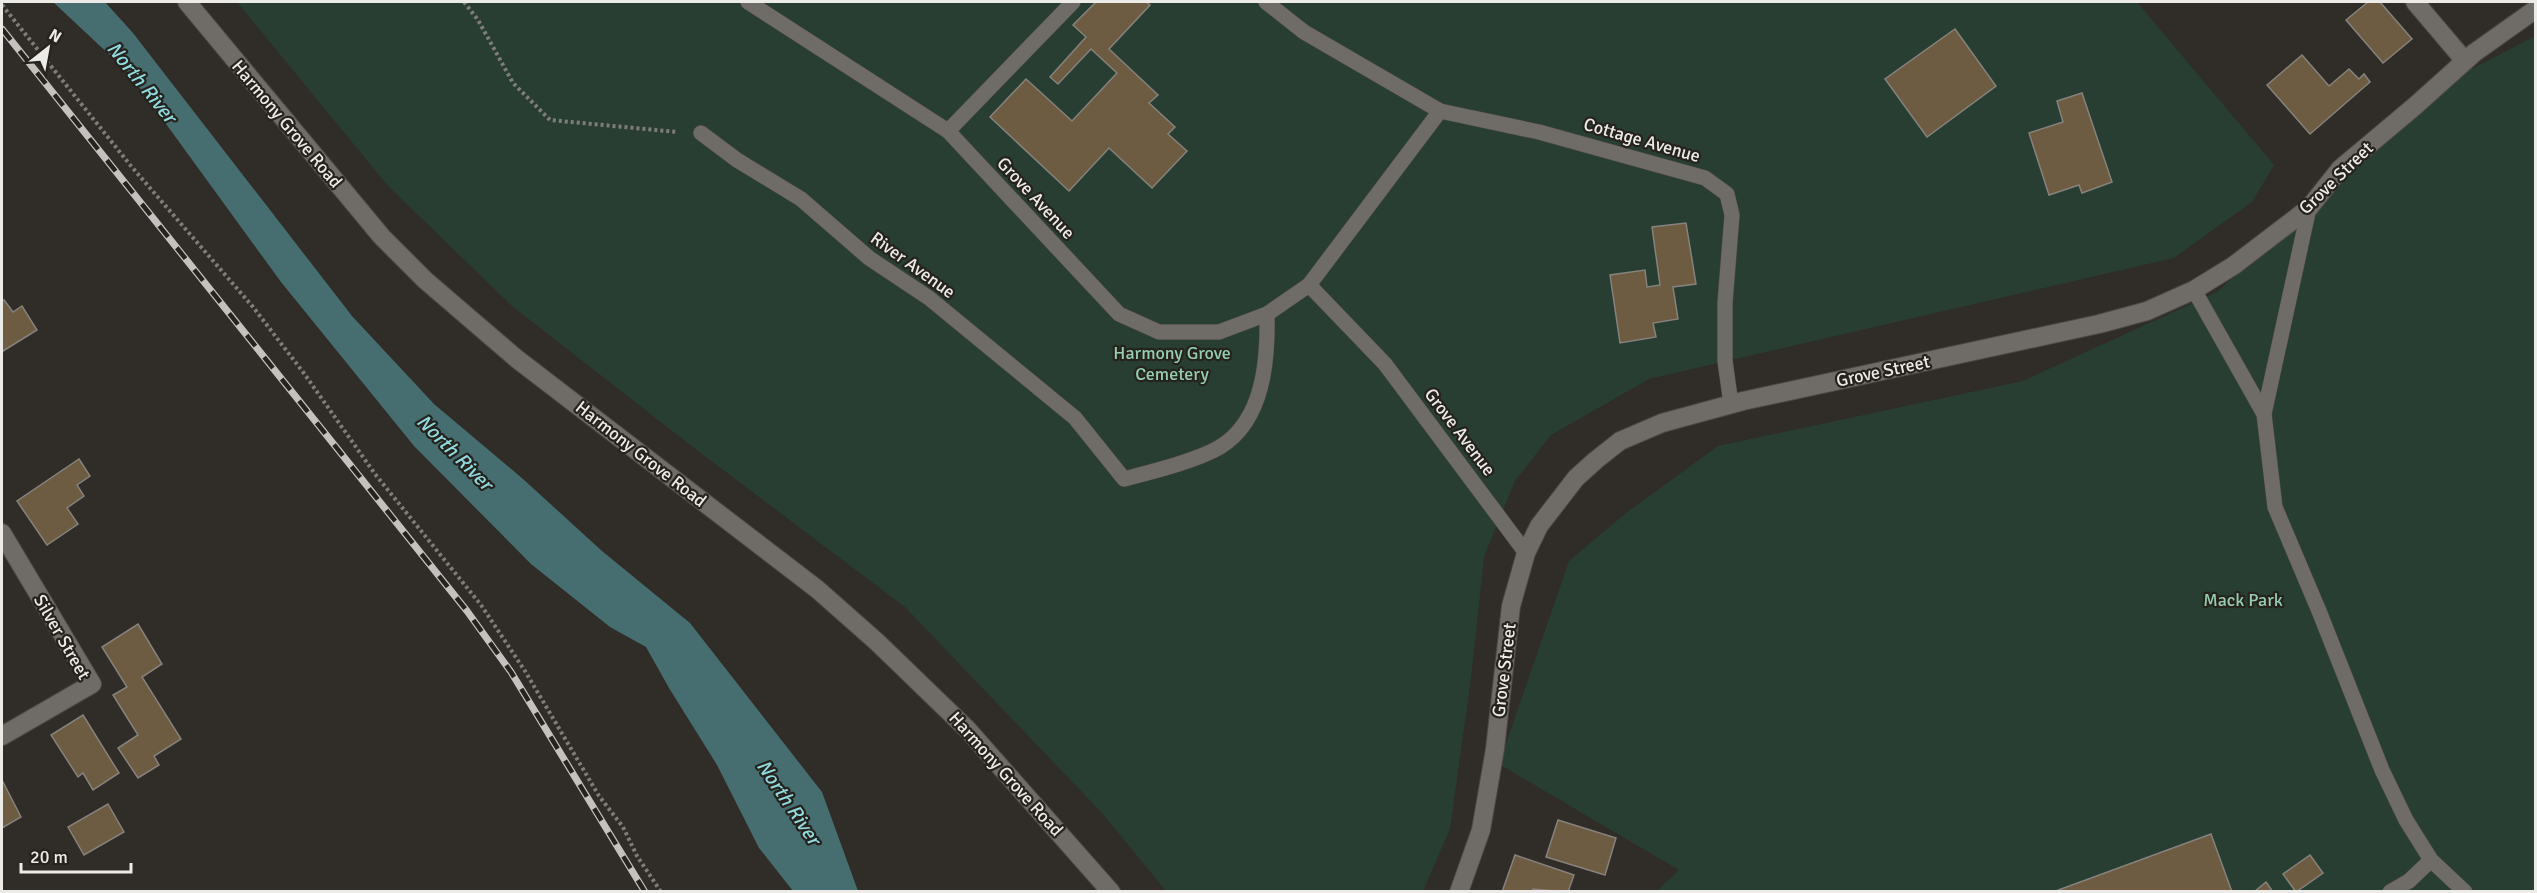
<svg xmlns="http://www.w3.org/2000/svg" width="2537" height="893" font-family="Signika,sans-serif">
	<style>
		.green { fill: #293e32 }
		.water { fill: #466d6f }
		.building { fill: #6d5b42; stroke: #86827d; stroke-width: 1.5 }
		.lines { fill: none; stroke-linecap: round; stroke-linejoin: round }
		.service-casing { stroke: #4b4845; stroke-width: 16 }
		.minor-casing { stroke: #4b4845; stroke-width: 20 }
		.tertiary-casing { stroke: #4b4845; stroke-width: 20 }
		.path { stroke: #807d79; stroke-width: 4; stroke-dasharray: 3 3; stroke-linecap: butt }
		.service { stroke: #6f6b66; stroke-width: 15 }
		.minor { stroke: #6f6b66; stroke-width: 18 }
		.tertiary { stroke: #6f6b66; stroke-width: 18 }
		.rail-casing { stroke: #c4c1be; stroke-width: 7 }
		.rail { stroke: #26231e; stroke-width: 4.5; stroke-dasharray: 14; stroke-linecap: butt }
		.labels { text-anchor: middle; stroke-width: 4.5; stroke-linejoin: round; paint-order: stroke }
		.street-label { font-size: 18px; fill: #edebe8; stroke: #26231e }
		.park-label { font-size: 18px; fill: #95ceaf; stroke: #26231e }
		.water-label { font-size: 20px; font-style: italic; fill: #91dbe0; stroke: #26231e }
	</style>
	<rect width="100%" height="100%" fill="#302c28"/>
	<g class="green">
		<path d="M237,2H2137L2274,165L2252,202L2174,258L1649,379L1551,435L1515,481L1484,557L1471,678L1450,829L1423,891H1166L1102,813L905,607L698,451L512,306L388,186Z"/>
		<path d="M2535,36V891H1657L1679,870L1499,764L1569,561L1626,513L1718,446L2023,381L2217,292L2443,84Z"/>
	</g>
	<path class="water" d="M53,2H105L133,33L352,316L434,404L523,479L602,551L690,623L822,792L858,891H793L759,848L717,765L669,688L646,647L610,627L531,564L414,446L281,282L129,73Z"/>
	<g class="building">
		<path d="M1096,2H1146L1150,5L1109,49L1158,95L1149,103L1175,127L1168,134L1187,151L1152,188L1109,148L1069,191L990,117L1026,79L1072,121L1117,73L1091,49L1058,84L1050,77L1086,37L1073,25Z"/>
		<path d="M2368,2H2380L2412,39L2383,63L2346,20Z"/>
		<path d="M1955,29L1996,86L1927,137L1885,79Z"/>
		<path d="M2302,55L2329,86L2349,69L2359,79L2364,74L2370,82L2310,134L2267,85Z"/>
		<path d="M2082,93L2112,182L2082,193L2079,185L2049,195L2029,133L2063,122L2057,101Z"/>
		<path d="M1686,223L1696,284L1673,287L1678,319L1653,323L1656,337L1620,343L1610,275L1645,270L1647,287L1660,285L1652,227Z"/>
		<path d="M4,300L13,312L22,306L37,330L3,351L2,348V301Z"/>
		<path d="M79,459L90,476L77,485L84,496L67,508L78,524L47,545L17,501Z"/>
		<path d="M138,624L162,664L142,677L181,739L154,756L159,765L138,778L118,748L138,735L113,695L127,687L102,647Z"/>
		<path d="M83,715L119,773L93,790L83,773L78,777L51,735Z"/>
		<path d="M2,780L21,817L2,828Z"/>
		<path d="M108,804L124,832L84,855L68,827Z"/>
		<path d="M1558,820L1616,838L1605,875L1546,857Z"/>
		<path d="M2211,834L2232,892H2053Z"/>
		<path d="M1515,855L1574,875L1568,892L1533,889L1532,892H1502Z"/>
		<path d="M2310,855L2323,873L2296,892L2283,874Z"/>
		<path d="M2266,882L2273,892H2254Z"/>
	</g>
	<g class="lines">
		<defs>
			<g id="service">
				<path d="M748,2L948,131L1119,314L1159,332H1219L1267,314L1309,285L1440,111"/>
				<path d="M1266,2L1304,32L1440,111L1539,132L1705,178L1727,194L1732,215L1725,303V361L1731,404"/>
				<path d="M948,131L1073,2"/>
				<path d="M701,133L737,160L801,199L869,258L929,298L1075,418L1124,479C1151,472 1196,461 1220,447C1264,420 1268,360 1267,314"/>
				<path d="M1309,285L1385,364L1526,553"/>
				<path d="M2194,290L2264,414L2275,507L2319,611L2382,770L2406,820L2431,860L2465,892"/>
				<path d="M2264,414L2309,208"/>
				<path d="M2390,892L2409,881L2431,860"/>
			</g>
			<g id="minor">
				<path d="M2415,2L2465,61"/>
				<path d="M2,533L92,684L2,736"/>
			</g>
			<g id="tertiary">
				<path d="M187,2L382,237L425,280L517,359L817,589L877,642L968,730L1111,892"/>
				<path d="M1459,892L1481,830L1495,749L1511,606L1526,553L1539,526L1576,478L1596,460L1620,441L1662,423L1743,401L2099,324L2147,311L2194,290L2233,266L2309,208L2340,169L2415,106L2474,53L2536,9"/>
			</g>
		</defs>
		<use href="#service" class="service-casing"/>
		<use href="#minor" class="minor-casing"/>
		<use href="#tertiary" class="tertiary-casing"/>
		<g class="path">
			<path d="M464,2L478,20L513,83L550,120L677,132"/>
			<path d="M2,5L131,166L253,307L303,372L375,474L481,605L525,671L599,796L623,827L637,856L661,892"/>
		</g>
		<use href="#service" class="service"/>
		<use href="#minor" class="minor"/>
		<use href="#tertiary" class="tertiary"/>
		<defs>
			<path id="rail" d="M2,29L467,611L511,672L645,892"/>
		</defs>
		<use href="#rail" class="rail-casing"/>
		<use href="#rail" class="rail"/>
	</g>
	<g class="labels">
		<g class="street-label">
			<text transform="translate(287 124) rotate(50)" y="6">Harmony Grove Road</text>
			<text transform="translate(1642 140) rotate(16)" y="6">Cottage Avenue</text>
			<text transform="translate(2336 178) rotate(-44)" y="6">Grove Street</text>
			<text transform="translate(1036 198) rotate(47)" y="6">Grove Avenue</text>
			<text transform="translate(913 265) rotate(36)" y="6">River Avenue</text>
			<text transform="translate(1883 371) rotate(-12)" y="6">Grove Street</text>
			<text transform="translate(1460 432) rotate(53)" y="6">Grove Avenue</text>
			<text transform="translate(641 454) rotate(38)" y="6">Harmony Grove Road</text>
			<text transform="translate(62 637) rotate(60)" y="6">Silver Street</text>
			<text transform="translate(1504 670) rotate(-83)" y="6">Grove Street</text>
			<text transform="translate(1006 774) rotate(48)" y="6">Harmony Grove Road</text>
		</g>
		<g class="park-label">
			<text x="1172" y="359">Harmony Grove<tspan x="1172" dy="21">Cemetery</tspan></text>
			<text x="2243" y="606">Mack Park</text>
		</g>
		<g class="water-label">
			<text transform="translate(142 82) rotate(51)" y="7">North River</text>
			<text transform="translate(455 452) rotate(45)" y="7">North River</text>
			<text transform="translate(789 802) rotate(56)" y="7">North River</text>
		</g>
	</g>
	<rect width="2537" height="893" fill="none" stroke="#edebe8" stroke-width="6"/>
	<g transform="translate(48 48) rotate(31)" stroke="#26231e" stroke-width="4.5" paint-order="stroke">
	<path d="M0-4.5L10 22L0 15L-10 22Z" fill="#edebe8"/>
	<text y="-9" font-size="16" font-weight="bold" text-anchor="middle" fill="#edebe8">N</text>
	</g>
	<path d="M21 863v9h110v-9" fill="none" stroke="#edebe8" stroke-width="3"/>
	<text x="30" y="863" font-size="18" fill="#edebe8" stroke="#26231e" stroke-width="4.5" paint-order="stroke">20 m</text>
</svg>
